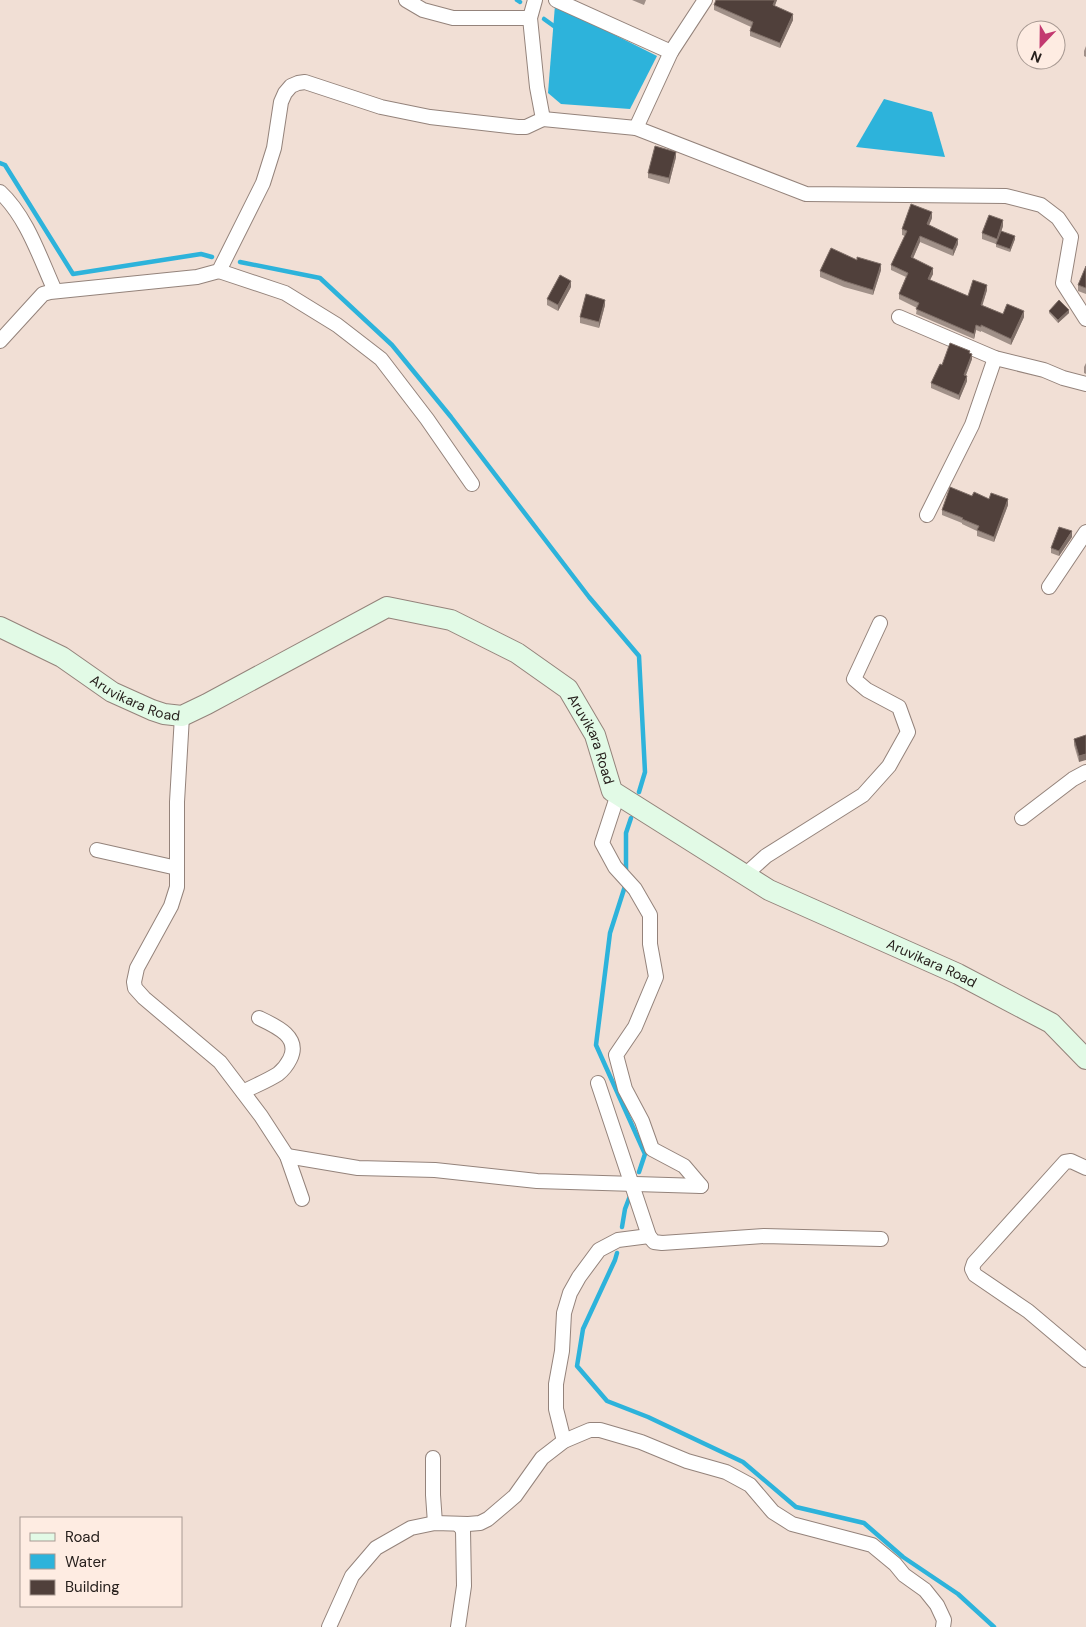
<svg xmlns="http://www.w3.org/2000/svg" width="1086" height="1627" font-family="'DM Sans',sans-serif">
	<style>
		.water { fill: #2db3db }
		.lines { fill: none; stroke-linecap: round; stroke-linejoin: round }
		.stream { stroke: #2db3db; stroke-width: 4.5 }
		.minor-casing { stroke: #94837b; stroke-width: 16 }
		.secondary-casing { stroke: #94837b; stroke-width: 22 }
		.minor { stroke: #fff; stroke-width: 14 }
		.secondary { stroke: #e2fae6; stroke-width: 20 }
		.wall { fill: #a09088 }
		.shaded-wall { fill: #807069 }
		.building { fill: #50403b; stroke: #807069 }
		.labels { text-anchor: middle; stroke-width: 5; stroke-linejoin: round; paint-order: stroke }
		.street-label { font-size: 14px; fill: #27201d; stroke: #feece2 }
	</style>
	<rect width="100%" height="100%" fill="#f1dfd5"/>
	<g class="water">
		<path d="M555,5L657,56L630,109L561,104L548,93Z"/>
		<path d="M884,99L932,112L945,157L856,147Z"/>
	</g>
	<g class="lines">
		<g class="stream">
			<path d="M517,0L520,2"/>
			<path d="M544,19L558,29"/>
			<path d="M0,163L5,165L73,274L201,254L212,257"/>
			<path d="M240,262L320,278L392,345L451,417L589,597L639,656L645,772L639,792"/>
			<path d="M626,873V833L631,818"/>
			<path d="M626,883L610,933L596,1045L645,1154L639,1172"/>
			<path d="M622,1227L625,1209L630,1196"/>
			<path d="M617,1253L615,1260L583,1329L577,1366L607,1401L648,1417L743,1462L796,1507L864,1523L903,1557L958,1594L994,1627"/>
		</g>
		<defs>
			<g id="minor">
				<path d="M406,0L423,10L453,18H530"/>
				<path d="M556,0L671,52"/>
				<path d="M543,119L636,128L806,194L1006,196L1041,205L1058,218L1071,237L1063,283L1086,319"/>
				<path d="M636,128L671,52L705,0"/>
				<path d="M0,192C27,217 40,258 55,291"/>
				<path d="M219,271L285,293L337,325L381,359L427,419L472,484"/>
				<path d="M899,317L995,358L1044,370L1063,378L1086,384"/>
				<path d="M0,341L43,294L50,292L197,277L219,271L263,183L274,148L281,102L285,93L291,86L298,83L305,82L381,107L430,117L518,127H526L543,119L537,87L530,18L535,0"/>
				<path d="M927,515L972,425L995,358"/>
				<path d="M1049,587L1086,532"/>
				<path d="M182,716L177,802V887L171,906L137,968L134,982L135,988L144,998L220,1062L261,1116L287,1156L302,1199"/>
				<path d="M618,794L602,843L615,867L635,889L650,915V944L656,977L635,1027L616,1055L625,1089L642,1121L652,1149L684,1166L701,1186"/>
				<path d="M1022,818L1073,779L1086,772"/>
				<path d="M97,850L177,868"/>
				<path d="M745,875L766,856L863,795L889,766L908,732L899,707L867,690L854,679L880,623"/>
				<path d="M598,1083L649,1236L654,1242L662,1243L764,1236L881,1239"/>
				<path d="M243,1092C254,1086 267,1081 278,1074C283,1070 287,1065 290,1059C301,1037 276,1026 259,1018"/>
				<path d="M287,1156L358,1168L435,1170L537,1181L701,1186"/>
				<path d="M1086,1168L1071,1161L1065,1162L974,1263L972,1269L975,1275L1028,1311L1086,1360"/>
				<path d="M564,1441L556,1409V1384L562,1351L564,1313L570,1293L579,1277L599,1250L618,1240L649,1236"/>
				<path d="M433,1458V1495L435,1523"/>
				<path d="M458,1524L463,1530L464,1586L458,1627"/>
				<path d="M329,1627L352,1576L376,1548L411,1528L435,1523L468,1524L480,1523L488,1519L515,1496L542,1458L564,1441L590,1430H600L641,1442L687,1461L726,1472L750,1485L773,1512L792,1524L872,1545L895,1564L904,1575L925,1590L937,1605L944,1620L943,1627"/>
			</g>
			<g id="secondary">
				<path id="s1" d="M0,627L62,657L112,692L152,710L164,714L182,716L207,704L387,607L451,620L517,653L568,689L595,735L612,791L769,890L958,974L1051,1023L1086,1059"/>
			</g>
		</defs>
		<use href="#minor" class="minor-casing"/>
		<use href="#secondary" class="secondary-casing"/>
		<use href="#minor" class="minor"/>
		<use href="#secondary" class="secondary"/>
	</g>
	<g class="wall">
		<path d="M632,0H646L644,5Z"/>
		<path d="M716,0H777L774,6L793,20L780,48L750,36V31L751,27L714,10V5Z"/>
		<path d="M1086,46V57L1084,56V51Z"/>
		<path d="M676,157L669,184L648,178V173Z"/>
		<path d="M932,218L929,225L958,244L953,256L920,242L913,258L933,274L930,280L968,296L987,290L982,305L1003,314L1024,317L1011,345L981,331V332L976,330L974,339L916,314L917,308L899,299V294L906,277L891,270V265L905,236L902,235V229Z"/>
		<path d="M1003,226L1001,232L1015,239L1010,252L996,247V244L982,239V233Z"/>
		<path d="M1086,266V294L1078,291V285Z"/>
		<path d="M881,270L873,295L844,287L820,277V271Z"/>
		<path d="M571,287L558,311L547,305V299Z"/>
		<path d="M605,305L599,328L580,323V317Z"/>
		<path d="M1049,311L1069,313L1058,323L1049,313Z"/>
		<path d="M970,353L972,359L966,375L967,381L959,400L931,388V383L942,365Z"/>
		<path d="M1086,363V374L1084,373V367Z"/>
		<path d="M972,496L989,499L1008,505L994,542L977,536V531L962,524V523L942,515V510Z"/>
		<path d="M1072,537L1059,556L1051,553V548Z"/>
		<path d="M1086,735L1079,762L1074,745V739Z"/>
	</g>
	<g class="shaded-wall">
		<path d="M775,0H777L773,11V5Z"/>
		<path d="M793,14V20L780,48V43Z"/>
		<path d="M676,152V157L669,184V178Z"/>
		<path d="M932,212V218L927,230V224Z"/>
		<path d="M1003,220V226L997,244V239Z"/>
		<path d="M920,236V242L911,263V257Z"/>
		<path d="M1015,236V239L1010,252V249Z"/>
		<path d="M958,239V244L953,256V250Z"/>
		<path d="M881,264V270L873,295V290Z"/>
		<path d="M933,268V274L928,284V279Z"/>
		<path d="M571,281V287L558,311V305Z"/>
		<path d="M987,285V290L981,310V305Z"/>
		<path d="M605,300V305L599,328V322Z"/>
		<path d="M1069,310V313L1058,323V320Z"/>
		<path d="M1024,311V317L1011,345V339Z"/>
		<path d="M976,325V330L974,339V334Z"/>
		<path d="M972,354V359L964,380V375Z"/>
		<path d="M967,376V381L959,400V395Z"/>
		<path d="M1008,499V505L994,542V537Z"/>
		<path d="M1072,531V537L1059,556V551Z"/>
		<path d="M1086,754V760L1079,762V756Z"/>
	</g>
	<g class="building">
		<path d="M716,0H775L773,5L793,14L780,43L750,31L753,22L714,5Z"/>
		<path d="M655,146L676,152L669,178L648,173Z"/>
		<path d="M911,204L932,212L927,224L958,239L953,250L920,236L911,257L933,268L928,279L968,296L973,280L987,285L981,305L1003,314L1007,304L1024,311L1011,339L981,325V327L976,325L974,334L916,309L919,303L899,294L908,273L891,265L907,231L902,229Z"/>
		<path d="M989,215L1003,220L997,239L982,233Z"/>
		<path d="M1001,231L1015,236L1010,249L996,244Z"/>
		<path d="M831,248L857,260V257L881,264L873,290L844,281L820,271Z"/>
		<path d="M1086,266V288L1078,285Z"/>
		<path d="M560,275L571,281L558,305L547,299Z"/>
		<path d="M586,294L605,300L599,322L580,317Z"/>
		<path d="M1059,300L1069,310L1058,320L1049,311Z"/>
		<path d="M950,343L970,351L969,353L972,354L964,375L967,376L959,395L931,383L940,364L942,365Z"/>
		<path d="M950,487L972,496L974,492L989,499L991,493L1008,499L994,537L977,530L979,526L962,519L963,518L942,510Z"/>
		<path d="M1059,527L1072,531L1059,551L1051,548Z"/>
		<path d="M1086,735V754L1079,756L1074,739Z"/>
	</g>
	<g class="labels">
		<g class="street-label">
			<text dy="5" stroke="none"><textPath href="#s1" startOffset="154">Aruvikara Road</textPath></text>
			<text dy="5" stroke="none"><textPath href="#s1" startOffset="694">Aruvikara Road</textPath></text>
			<text dy="5" stroke="none"><textPath href="#s1" startOffset="1114">Aruvikara Road</textPath></text>
		</g>
	</g>
	<rect x="20" y="1517" width="162" height="90" fill="#feece2" stroke="#a89a93"/>
	<rect x="30" y="1533" width="25" height="8" fill="#e2fae6" stroke="#a89a93"/>
	<text x="65" y="1542" font-size="15" fill="#27201d">Road</text>
	<rect x="30" y="1554" width="25" height="15" fill="#2db3db" stroke="#a89a93"/>
	<text x="65" y="1567" font-size="15" fill="#27201d">Water</text>
	<rect x="30" y="1580" width="25" height="15" fill="#50403b" stroke="#a89a93"/>
	<text x="65" y="1592" font-size="15" fill="#27201d">Building</text>
	<g transform="translate(1041 45) rotate(202)"><circle r="24" fill="#feece2" stroke="#a89a93"/>
	<path d="M0-4L9 19L0 12L-9 19Z" fill="#c33970"/>
	<text y="-8" font-size="14" font-weight="bold" text-anchor="middle" fill="#27201d">N</text>
	</g>
</svg>
